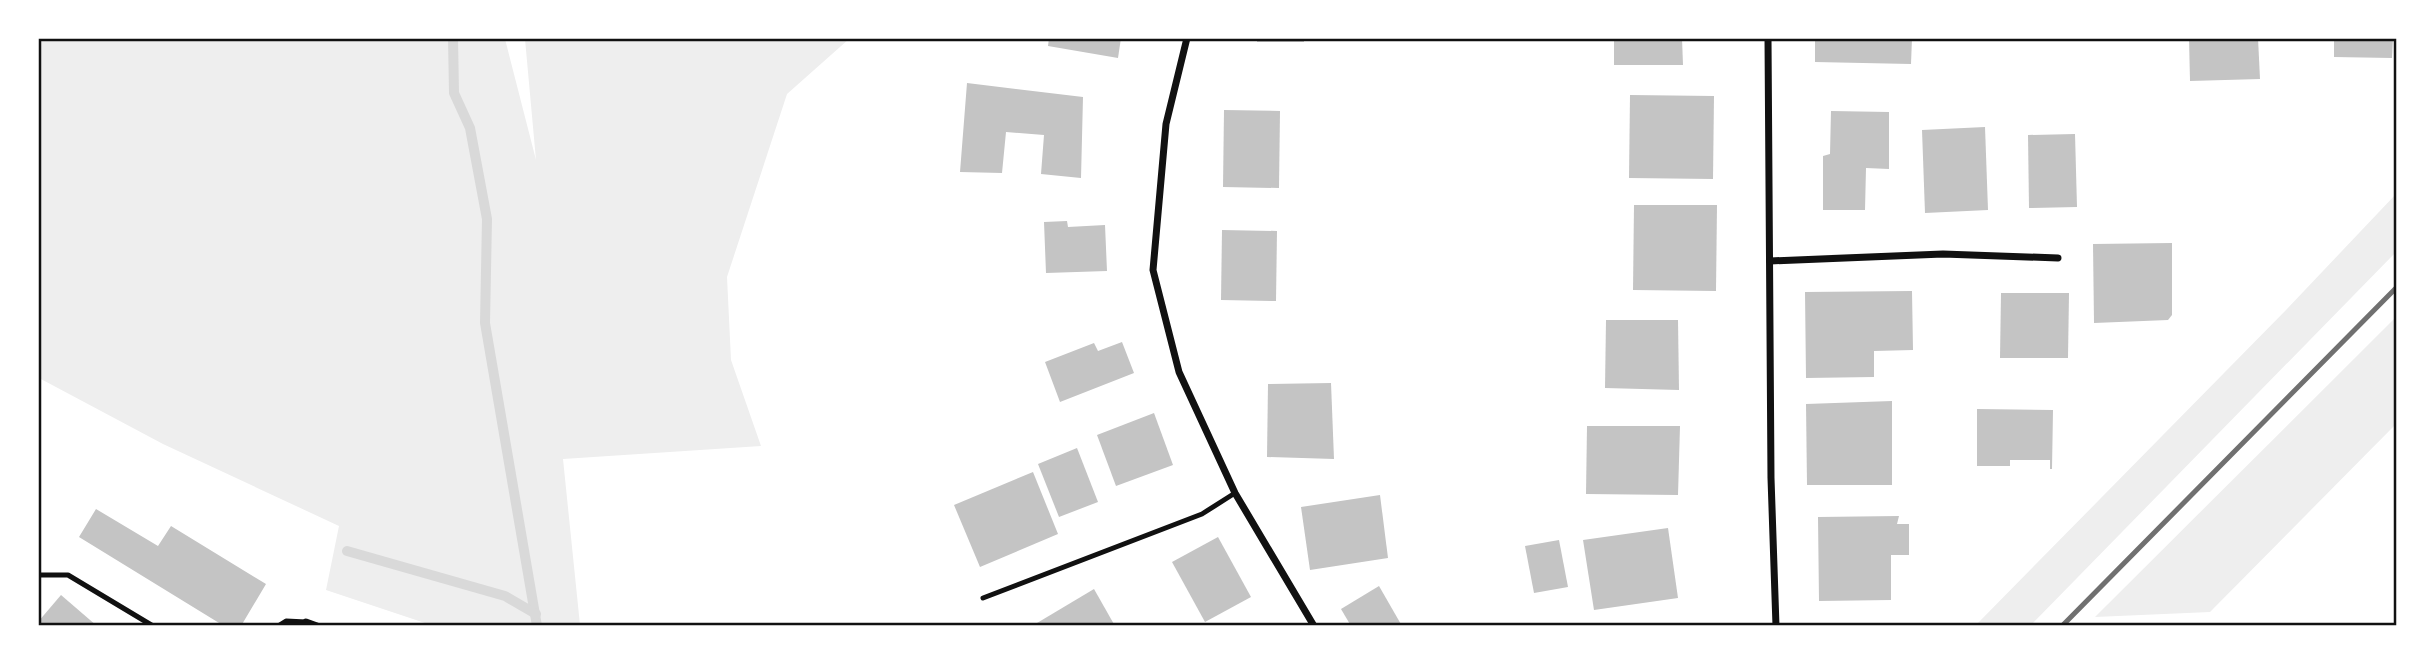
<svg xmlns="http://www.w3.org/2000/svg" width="2435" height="664" font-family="Figtree,sans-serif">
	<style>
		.green { fill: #eee }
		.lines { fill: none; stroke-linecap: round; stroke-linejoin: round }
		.stream { stroke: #d9d9d9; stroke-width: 10 }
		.building { fill: #c4c4c4 }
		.service { stroke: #111; stroke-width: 5 }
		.minor { stroke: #111; stroke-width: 7 }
		.rail { stroke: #707070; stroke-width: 5 }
		.neatline { fill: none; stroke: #111; stroke-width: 2.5 }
	</style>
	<rect width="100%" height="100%" fill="#fff"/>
	<g class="green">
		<path d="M38,39H505L536,160L525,39H849L787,94L727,277L731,360L761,446L563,459L580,625H431L326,590L339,526L163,444L39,378Z"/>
		<path d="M2396,194V252L2031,625H1976L2286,310Z"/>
		<path d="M2396,317V424L2210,612L2095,617Z"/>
	</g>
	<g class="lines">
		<g class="stream">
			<path d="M453,38L454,93L470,128L487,219L485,323L537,626"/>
			<path d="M347,551L505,596L536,614"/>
		</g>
	</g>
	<g class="building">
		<path d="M1049,38H1121L1118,58L1048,46Z"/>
		<rect x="1257" y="38" width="47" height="4"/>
		<path d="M1614,38H1682L1683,65H1614Z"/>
		<path d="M1815,38H1912L1911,64L1815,62Z"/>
		<path d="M2189,38H2258L2260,79L2190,81Z"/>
		<path d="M2334,38H2393L2392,58L2334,57Z"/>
		<path d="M967,83L1083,97L1081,178L1041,174L1044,135L1006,132L1002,173L960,172Z"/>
		<path d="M1630,95L1714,96L1713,179L1629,178Z"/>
		<path d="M1224,110L1280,111L1279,188L1223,187Z"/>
		<path d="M1831,111L1889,112V169L1866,168L1865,210H1823V156L1830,154Z"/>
		<path d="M1985,127L1988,210L1925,213L1922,130Z"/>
		<path d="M2075,134L2077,207L2029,208L2028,135Z"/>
		<path d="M1634,205H1717L1716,291L1633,290Z"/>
		<path d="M1067,221L1068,227L1105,225L1107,271L1046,273L1044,222Z"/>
		<path d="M1222,230L1277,231L1276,301L1221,300Z"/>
		<path d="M2172,243V315L2168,320L2094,323L2093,244Z"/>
		<path d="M1912,291L1913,350L1874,351V377L1806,378L1805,292Z"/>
		<path d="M2001,293H2069L2068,358H2000Z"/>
		<path d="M1606,320H1678L1679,390L1605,388Z"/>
		<path d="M1122,342L1134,373L1060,402L1045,362L1094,343L1098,351Z"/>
		<path d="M1331,383L1334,459L1267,457L1268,384Z"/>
		<path d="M1892,401V485H1807L1806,404Z"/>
		<path d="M1977,409L2053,410L2052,469H2050V460H2010V466H1977Z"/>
		<path d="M1154,413L1173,465L1116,486L1097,435Z"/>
		<path d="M1587,426H1680L1678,495L1586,494Z"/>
		<path d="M1077,448L1098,502L1059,517L1038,464Z"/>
		<path d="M1033,472L1058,534L980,567L954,505Z"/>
		<path d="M1380,495L1388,558L1310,570L1301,507Z"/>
		<path d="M96,509L158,546L171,526L266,584L241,626H224L79,537Z"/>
		<path d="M1899,516L1897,524H1909V555H1891V600L1819,601L1818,517Z"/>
		<path d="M1668,528L1678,598L1594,610L1583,540Z"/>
		<path d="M1218,537L1251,597L1205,622L1172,562Z"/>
		<path d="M1559,540L1568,587L1534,593L1525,546Z"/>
		<path d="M1379,586L1402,626H1351L1341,609Z"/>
		<path d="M1094,589L1115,626H1032Z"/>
		<path d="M61,595L97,626H38V622Z"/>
	</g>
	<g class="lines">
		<g class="service">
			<path d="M38,575H68L153,626"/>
			<path d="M983,598L1202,514L1235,493"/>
			<path d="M278,626L286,621L306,622"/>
		</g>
		<g class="minor">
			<path d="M1187,38L1166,124L1153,270L1179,372L1235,493L1314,626"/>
			<path d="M1768,38L1771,478L1776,626"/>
			<path d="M1770,261L1943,254L2058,258"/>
			<path d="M306,622L317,626"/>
		</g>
		<path class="rail" d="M2062,626L2396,288"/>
	</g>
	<rect width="2435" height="664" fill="none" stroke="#ffffff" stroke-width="80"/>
	<rect x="40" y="40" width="2355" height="584" class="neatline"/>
</svg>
